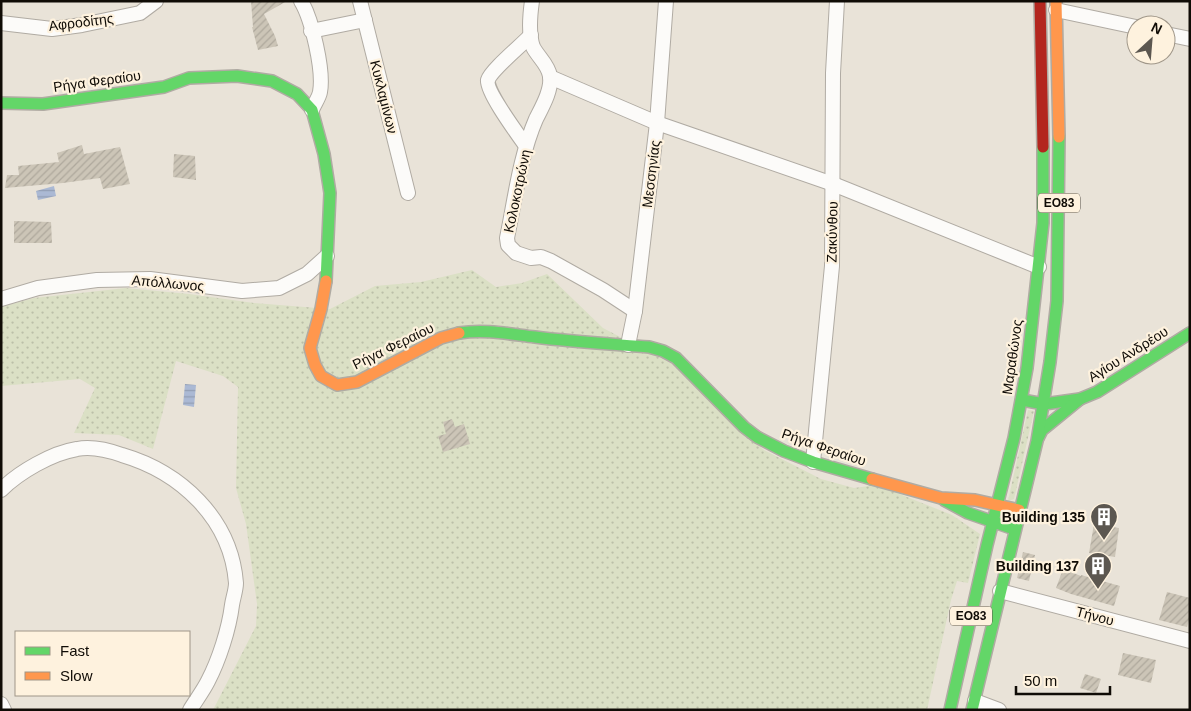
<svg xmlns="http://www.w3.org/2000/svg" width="1191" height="711" font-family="Helvetica,sans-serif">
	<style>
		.grass { fill: url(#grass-dots) }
		.water { fill: url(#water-rules) }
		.building { fill: url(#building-hatch) }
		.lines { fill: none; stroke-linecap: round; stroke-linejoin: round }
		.street-casing { stroke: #b0aba3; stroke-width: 16 }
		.fast-casing { stroke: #b0aba3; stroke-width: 14 }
		.slow-casing { stroke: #b0aba3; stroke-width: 14 }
		.jam-casing { stroke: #b0aba3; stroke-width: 14 }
		.street { stroke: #fcfbf9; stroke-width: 14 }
		.fast { stroke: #63d668; stroke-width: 11 }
		.slow { stroke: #ff974d; stroke-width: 11 }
		.jam { stroke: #b3261e; stroke-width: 11 }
		.labels { text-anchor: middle; stroke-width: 4.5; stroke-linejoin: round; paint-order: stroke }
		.shield { fill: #fef2de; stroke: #575147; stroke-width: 1 }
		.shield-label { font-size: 12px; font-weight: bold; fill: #100c06 }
		.street-label { font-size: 14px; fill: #100c06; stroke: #fef2de }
		.poi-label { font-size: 14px; font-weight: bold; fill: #100c06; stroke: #fef2de; text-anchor: end }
	</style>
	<defs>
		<pattern id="grass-dots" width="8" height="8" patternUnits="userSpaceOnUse" patternTransform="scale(1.25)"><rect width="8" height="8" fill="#dbe0c5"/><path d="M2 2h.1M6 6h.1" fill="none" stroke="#bbbfa8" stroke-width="1.8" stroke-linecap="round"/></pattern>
		<pattern id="water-rules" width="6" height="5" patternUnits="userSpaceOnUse" patternTransform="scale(1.25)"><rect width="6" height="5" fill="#abb9d4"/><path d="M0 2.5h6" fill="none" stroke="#929eb4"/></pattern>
		<pattern id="building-hatch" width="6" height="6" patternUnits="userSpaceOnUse" patternTransform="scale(1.25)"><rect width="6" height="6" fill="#ccc5b7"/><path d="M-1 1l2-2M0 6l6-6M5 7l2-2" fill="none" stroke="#aea89c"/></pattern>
	</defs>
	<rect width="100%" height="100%" fill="#e9e3d8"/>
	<g class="grass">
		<path d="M472,270L496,287L522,283L547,274L603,328L674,365L764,450L821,479L854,488L877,485L952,515L980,534L968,583L957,581L951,600L927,710H213L256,626L257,604L246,524L236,488L238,387L223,376L176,361L153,449L119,435L74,433L95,388L80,379L1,386V307L34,298L126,288L189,294L254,303L330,309L375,286L421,282Z"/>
		<path d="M1028,410L1034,411L1014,499L1008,501Z"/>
	</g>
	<g class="water">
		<path d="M54,186L56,196L38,200L36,191Z"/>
		<path d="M185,384L196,385L194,407L183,405Z"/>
	</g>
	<g class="building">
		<path d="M251,1H287L264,14L275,36L278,46L258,50L252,27H253Z"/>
		<path d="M82,145L84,154L120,147L130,184L103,189L100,178L63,183L5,188L7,175H19L18,166L59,162L57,153Z"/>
		<path d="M174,154L195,156L196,180L173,177Z"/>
		<path d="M14,221L51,222L52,243H14Z"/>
		<path d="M452,419L455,427L464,424L470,444L443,452L438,436L446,434L443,422Z"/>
		<path d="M1094,524L1119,528L1115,557L1089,553Z"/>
		<path d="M1023,552L1035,555L1029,581L1017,578Z"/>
		<path d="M1063,569L1081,576V575L1120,586L1114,606L1071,594L1056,588Z"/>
		<path d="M1167,592L1190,598V617L1187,627L1159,620Z"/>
		<path d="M1123,653L1156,660L1151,683L1118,675Z"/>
		<path d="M1085,674L1101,679L1096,693L1080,688Z"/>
	</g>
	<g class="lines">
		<defs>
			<g id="street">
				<path d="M301,1C312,19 324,71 320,92C319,98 314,104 312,110"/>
				<path d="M360,1L408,193"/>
				<path d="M532,1C530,15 528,33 533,47C538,57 548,64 550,76C552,90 542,107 536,119C520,156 515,199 507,238L508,245L516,253L531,258L541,257L551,261L603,290L635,311"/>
				<path d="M1056,10L1136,27"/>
				<path d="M1,23L52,29L82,25L140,13L156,1"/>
				<path d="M311,31L365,20"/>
				<path d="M1166,34L1190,39"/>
				<path d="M550,77L657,123L833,184L1039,267"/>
				<path d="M526,146C519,136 485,90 488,80C491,70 523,44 531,35"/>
				<path d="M1,299L38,288L97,280L150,279L242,291L279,288L307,274L327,256"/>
				<path d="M628,345L635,311L657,123L666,1"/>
				<path d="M813,462L832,266L833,73L837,1"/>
				<path d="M1,490C19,472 52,453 77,449C92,446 108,450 122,455C180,472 231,518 236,583C236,590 233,598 232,605C229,629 219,660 208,681C203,691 196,700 190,710"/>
				<path d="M1000,591L1190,641"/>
				<path d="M975,701L999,710"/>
				<path d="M1,704L4,710"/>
			</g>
			<g id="fast">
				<path d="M1,103L43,104L164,87L189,78L237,76L272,81L297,94L312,110L324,154L330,193L326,281"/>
				<path d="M459,333C485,329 509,334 535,337C573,342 611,344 649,347L663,351L676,358L744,427L757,437L784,451L813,462L872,479"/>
				<path d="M1022,400L1044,404L1080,399L1097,392L1190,333"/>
				<path d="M1038,438L1042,430L1080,399"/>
				<path d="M944,500L968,513L1014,529"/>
				<path d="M950,710L987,545L1014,438L1027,368L1043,223V147"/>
				<path d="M972,710L1037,441L1050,362L1057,301L1059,137"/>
			</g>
			<g id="slow">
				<path d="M1056,1L1059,137"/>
				<path d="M326,281L321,309L310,348L315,365L321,376L337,385L357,382L441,338L459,333"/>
				<path d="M872,479L941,498L975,500L1019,510"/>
			</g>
			<path id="jam" d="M1040,1L1043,147"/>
		</defs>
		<use href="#street" class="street-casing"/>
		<use href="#fast" class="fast-casing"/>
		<use href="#slow" class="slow-casing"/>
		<use href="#jam" class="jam-casing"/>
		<use href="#street" class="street"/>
		<use href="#fast" class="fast"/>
		<use href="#slow" class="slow"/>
		<use href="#jam" class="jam"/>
	</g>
	<defs>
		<symbol id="building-pin" viewBox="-11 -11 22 30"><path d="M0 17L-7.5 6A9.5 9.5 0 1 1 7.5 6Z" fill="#5c5750" stroke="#fef2de"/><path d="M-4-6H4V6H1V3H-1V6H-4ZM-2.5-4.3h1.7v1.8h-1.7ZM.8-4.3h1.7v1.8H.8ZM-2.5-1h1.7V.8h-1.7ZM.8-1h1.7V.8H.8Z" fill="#fff"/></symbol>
	</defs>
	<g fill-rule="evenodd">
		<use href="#building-pin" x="1088" y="501" width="32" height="43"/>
		<use href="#building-pin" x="1082" y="550" width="32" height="43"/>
	</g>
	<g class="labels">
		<g class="shield">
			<rect x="1038" y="193.5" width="42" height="19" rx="4"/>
			<rect x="950" y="606.5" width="42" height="19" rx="4"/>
		</g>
		<g class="shield-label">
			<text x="1059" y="207">ΕΟ83</text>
			<text x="971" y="620">ΕΟ83</text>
		</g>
		<g class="street-label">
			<text transform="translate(81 22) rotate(-7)" y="5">Αφροδίτης</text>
			<text transform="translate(97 81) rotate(-8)" y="5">Ρήγα Φεραίου</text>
			<text transform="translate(384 97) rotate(76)" y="5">Κυκλαμίνων</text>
			<text transform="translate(651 174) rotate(-83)" y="5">Μεσσηνίας</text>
			<text transform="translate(517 191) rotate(-78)" y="5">Κολοκοτρώνη</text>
			<text transform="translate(832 232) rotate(-89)" y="5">Ζακύνθου</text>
			<text transform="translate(168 283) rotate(5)" y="5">Απόλλωνος</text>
			<text transform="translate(393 346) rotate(-26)" y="5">Ρήγα Φεραίου</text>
			<text transform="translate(1128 354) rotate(-32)" y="5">Αγίου Ανδρέου</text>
			<text transform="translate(1012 357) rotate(-82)" y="5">Μαραθώνος</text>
			<text transform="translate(824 447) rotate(19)" y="5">Ρήγα Φεραίου</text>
			<text transform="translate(1095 616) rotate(15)" y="5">Τήνου</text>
		</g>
		<g class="poi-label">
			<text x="1085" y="522">Building 135</text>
			<text x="1079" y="571">Building 137</text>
		</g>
	</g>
	<rect width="1191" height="711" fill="none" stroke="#100c06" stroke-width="5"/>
	<rect x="15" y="631" width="175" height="65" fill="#fef2de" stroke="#9f9688"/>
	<rect x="25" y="647" width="25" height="8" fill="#63d668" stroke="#9f9688"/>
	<text x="60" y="656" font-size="15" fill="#100c06">Fast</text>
	<rect x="25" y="672" width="25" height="8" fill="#ff974d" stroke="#9f9688"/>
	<text x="60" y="681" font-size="15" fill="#100c06">Slow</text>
	<g transform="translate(1151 40) rotate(26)"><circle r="24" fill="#fef2de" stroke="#9f9688"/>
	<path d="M0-4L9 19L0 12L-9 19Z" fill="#5c5750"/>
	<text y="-8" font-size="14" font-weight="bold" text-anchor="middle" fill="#100c06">N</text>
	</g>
	<path d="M1016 686v8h94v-8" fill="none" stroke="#100c06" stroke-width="2.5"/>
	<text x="1024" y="686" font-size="15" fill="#100c06" stroke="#fef2de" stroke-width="4" paint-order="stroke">50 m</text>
</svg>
